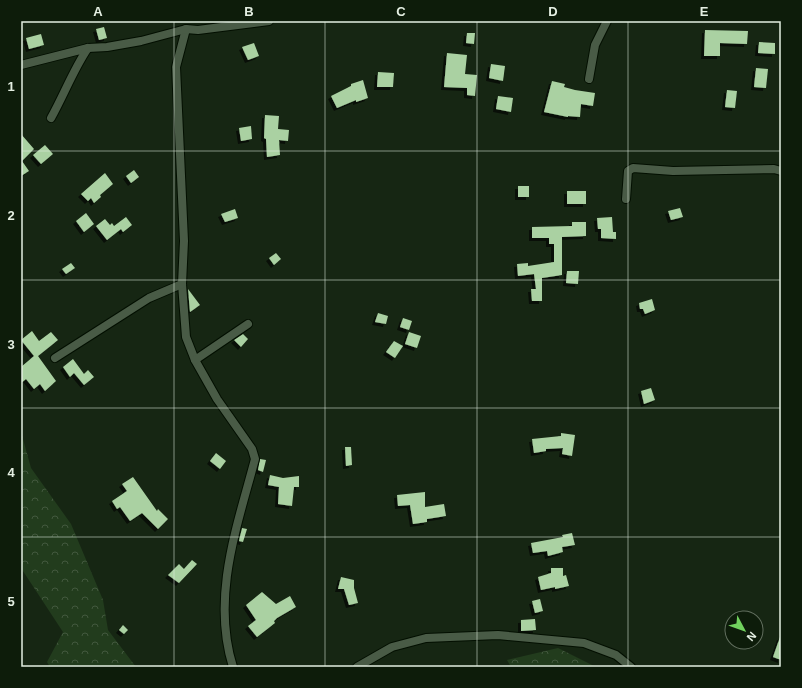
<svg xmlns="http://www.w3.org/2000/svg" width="802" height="688" font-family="Helvetica,sans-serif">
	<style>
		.forest { fill: url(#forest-crowns) }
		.building { fill: #aad1a2; filter: url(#shadow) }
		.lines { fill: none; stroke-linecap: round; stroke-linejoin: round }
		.minor-casing { stroke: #030f01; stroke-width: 10 }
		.minor { stroke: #495b46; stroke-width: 8 }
		.grid { fill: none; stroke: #e4efe2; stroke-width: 1; stroke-opacity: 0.55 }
		.neatline { fill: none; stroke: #e4efe2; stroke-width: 1.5 }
		.grid-label { font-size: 13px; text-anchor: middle; font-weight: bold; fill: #e4efe2 }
	</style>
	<defs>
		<pattern id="forest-crowns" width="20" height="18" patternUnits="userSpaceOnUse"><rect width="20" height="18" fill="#223c1d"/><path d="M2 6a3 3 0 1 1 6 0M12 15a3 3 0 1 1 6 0" fill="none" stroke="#42583e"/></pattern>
		<filter id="shadow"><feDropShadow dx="-3" dy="3" stdDeviation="0" flood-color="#0009"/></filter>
	</defs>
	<rect width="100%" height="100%" fill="#162613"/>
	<g class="forest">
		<path d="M21,432L31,468L71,524L103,600L108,630L136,667H50L47,662L63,632L21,568Z"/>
		<path d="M558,648L596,667H511L507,660Z"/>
	</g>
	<g class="building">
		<path d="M104,27L107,38L99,40L96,29Z"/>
		<path d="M705,30L748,31L747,44L720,43V56H704Z"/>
		<path d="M467,33H475L474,44L466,43Z"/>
		<path d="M41,34L44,45L29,49L26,38Z"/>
		<path d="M759,42L775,43V54L758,53Z"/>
		<path d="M254,43L259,56L248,60L242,47Z"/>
		<path d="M447,53L467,55L465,74L477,75L475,96L467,95V88L444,87Z"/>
		<path d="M491,64L505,66L503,81L489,78Z"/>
		<path d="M756,68L768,69L766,88L754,87Z"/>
		<path d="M378,72L394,73L393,87H377Z"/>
		<path d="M363,80L368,98L356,102V100L337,108L331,96L351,86V84Z"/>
		<path d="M552,81L565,84L564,87L575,90L595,93L593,106L581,104L580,117L568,116V117L544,112Z"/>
		<path d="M727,90L737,91L735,108L725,107Z"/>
		<path d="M498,96L513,98L511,112L496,109Z"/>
		<path d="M265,115L279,116L278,129L289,130L288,141L279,140L280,155L267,157L266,139L264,138Z"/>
		<path d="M251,126L252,139L241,141L239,128Z"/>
		<path d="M21,134L34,149L22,161L29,171L21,176Z"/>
		<path d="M45,145L53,154L41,164L33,155Z"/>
		<path d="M134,170L139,177L131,183L126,176Z"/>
		<path d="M105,173L113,184L100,195L101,197L94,203L91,198L88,201L81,194Z"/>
		<rect x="518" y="186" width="11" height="11"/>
		<rect x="567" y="191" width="19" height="13"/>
		<path d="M680,208L683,217L671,220L668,211Z"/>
		<path d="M235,209L238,218L225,222L221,214Z"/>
		<path d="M86,213L94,224L84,232L76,221Z"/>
		<path d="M126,217L132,225L123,232L121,229L107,240L96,226L105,219L110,225L112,223L114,226Z"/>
		<path d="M612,217L613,232H616V239L601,238V229H598L597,218Z"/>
		<path d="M572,222H586V236L562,237V275L542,278V301H532L531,289H536L534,274L518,276L517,264L528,263V266L554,262V244H549V238H532V227L572,226Z"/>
		<path d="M276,253L281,259L274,265L269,258Z"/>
		<path d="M71,263L75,268L66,274L62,269Z"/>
		<path d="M567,271H579L578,284L566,283Z"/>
		<path d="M188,289L200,305L190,312Z"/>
		<path d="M652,299L655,310L645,314L643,309H640L639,303Z"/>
		<path d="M378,313L388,316L386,324L375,322Z"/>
		<path d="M403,318L412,321L409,330L400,327Z"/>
		<path d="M32,331L39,341L51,332L58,340L38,356L56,381L45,391L40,384L34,389L26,379L21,383V367L34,356L21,340Z"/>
		<path d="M409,332L421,336L417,348L405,344Z"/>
		<path d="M243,334L248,339L241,347L234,340Z"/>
		<path d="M394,341L403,346L395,358L386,352Z"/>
		<path d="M73,359L84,374L88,370L94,377L84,385L74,373L70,377L63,367Z"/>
		<path d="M651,388L655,400L644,404L641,391Z"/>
		<path d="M561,433L575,435L572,456L562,454L563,448L546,449V451L534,453L532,439L561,436Z"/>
		<path d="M345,447H351L352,465L346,466Z"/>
		<path d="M216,453L226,461L220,469L210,461Z"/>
		<path d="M260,459L266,460L263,472L258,470Z"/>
		<path d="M270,475L283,478L299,476V487H294L292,506L278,504L279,487L268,485Z"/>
		<path d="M133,477L157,511L158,509L168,519L158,529L142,513L130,521L120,507L117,509L112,501L127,491L122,484Z"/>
		<path d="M425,492V507L444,504L446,516L427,519V522L413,524L410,505L398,506L397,495Z"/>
		<path d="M242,528L247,529L243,542L239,541Z"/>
		<path d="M572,533L575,545L562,547L563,552L548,556L547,551L533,553L531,543L563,537L562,535Z"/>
		<path d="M192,560L197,564L179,583L168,575L179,564L184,569Z"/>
		<path d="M551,568H563V576L566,575L569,586L555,589V587L541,590L538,577L551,573Z"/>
		<path d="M341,577L354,580V588L358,603L349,605L344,589H338Z"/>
		<path d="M262,592L276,604L290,596L296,607L277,618L274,621L275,623L257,637L248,626L256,620L246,605Z"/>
		<path d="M540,599L543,611L535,613L532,601Z"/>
		<path d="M535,619L536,630L521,631V620Z"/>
		<path d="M123,625L128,630L124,634L119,630Z"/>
		<path d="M780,637H781V660L773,657Z"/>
	</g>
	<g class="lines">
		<defs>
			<g id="minor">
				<path d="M186,29L176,67L184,241L182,284L186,337L195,360L217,399L252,449L255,459C237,527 211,597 233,667"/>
				<path d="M21,65L88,48L107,47L141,41L186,29L198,30L269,21"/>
				<path d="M589,79L595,45L607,21"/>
				<path d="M51,118C64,95 73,70 88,48"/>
				<path d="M626,199L628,171L633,168L673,171L774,169L781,171"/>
				<path d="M55,358L149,298L182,284"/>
				<path d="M195,360L248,324"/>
				<path d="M357,667L392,647L426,638L498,635L584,643L616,655L631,667"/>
			</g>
		</defs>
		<use href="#minor" class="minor-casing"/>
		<use href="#minor" class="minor"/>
	</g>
	<path class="grid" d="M174,21V667M325,21V667M477,21V667M628,21V667M21,151H781M21,280H781M21,408H781M21,537H781"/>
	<rect width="802" height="688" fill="none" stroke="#0d1c0a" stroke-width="44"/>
	<g transform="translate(744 630) rotate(131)"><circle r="19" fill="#0d1c0a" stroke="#637060"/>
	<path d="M0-3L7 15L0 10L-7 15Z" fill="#71d25e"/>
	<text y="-6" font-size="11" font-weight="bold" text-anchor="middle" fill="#e4efe2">N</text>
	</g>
	<rect x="22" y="22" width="758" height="644" class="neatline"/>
	<g class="grid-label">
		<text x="98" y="16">A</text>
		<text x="249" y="16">B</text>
		<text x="401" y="16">C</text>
		<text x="553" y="16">D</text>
		<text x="704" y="16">E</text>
		<text x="11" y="91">1</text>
		<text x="11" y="220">2</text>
		<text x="11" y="349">3</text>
		<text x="11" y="477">4</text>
		<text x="11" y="606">5</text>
	</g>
</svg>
